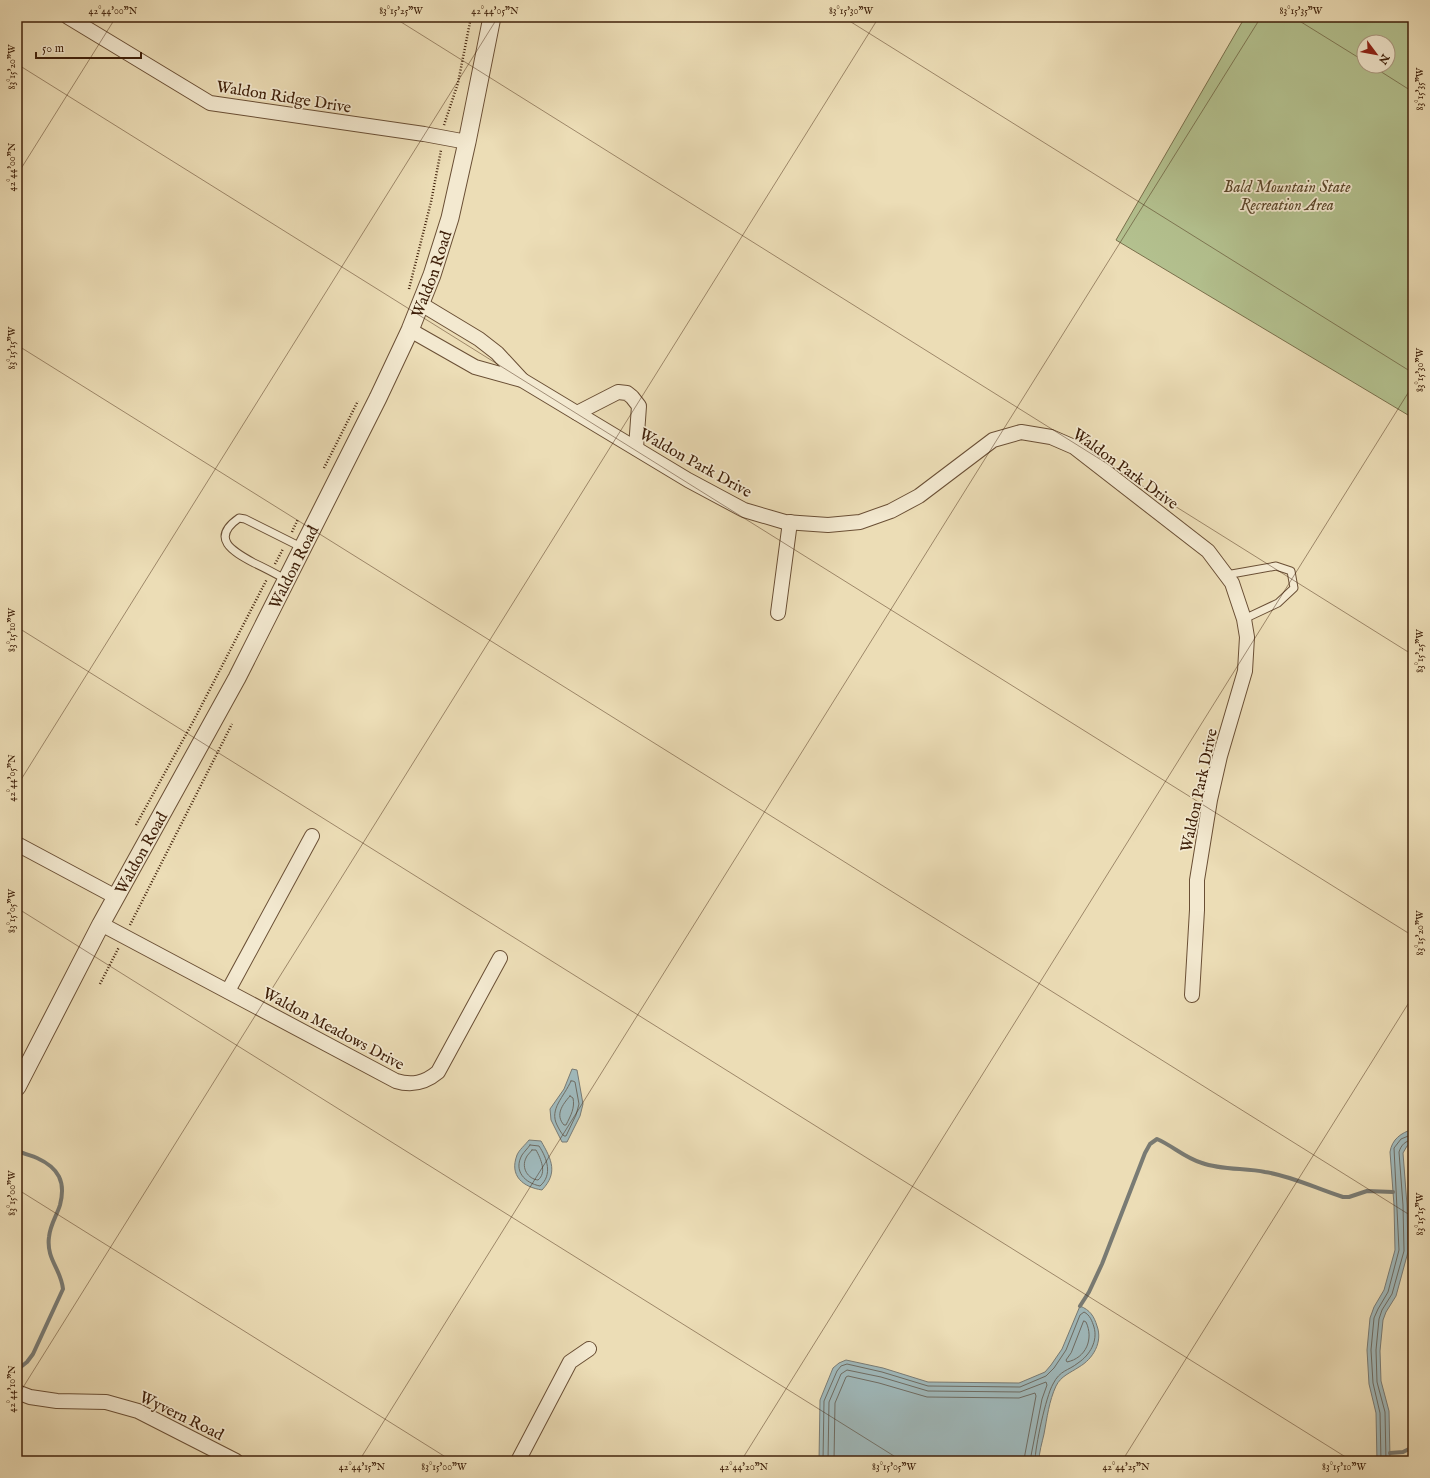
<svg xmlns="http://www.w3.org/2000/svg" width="1430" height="1478" font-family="'IM FELL English',serif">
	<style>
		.green { fill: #b4c290; stroke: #7a714d; fill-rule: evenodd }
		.water { fill: #9fb8ba; stroke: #797b74 }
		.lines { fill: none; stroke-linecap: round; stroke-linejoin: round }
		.shore { stroke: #6f6c62; stroke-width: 1 }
		.stream { stroke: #797b74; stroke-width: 4 }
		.service-casing { stroke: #6a4f35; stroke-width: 9 }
		.minor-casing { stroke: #6a4f35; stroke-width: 16 }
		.tertiary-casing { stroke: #6a4f35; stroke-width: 19 }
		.path { stroke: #3f200a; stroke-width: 2.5; stroke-dasharray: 1 2; stroke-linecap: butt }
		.service { stroke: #f3e9d0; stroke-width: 7 }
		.minor { stroke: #f3e9d0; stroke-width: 14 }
		.tertiary { stroke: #f3e9d0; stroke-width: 17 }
		.ticks { fill: none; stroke: #3f200a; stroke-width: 1; stroke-opacity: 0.45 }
		.labels { text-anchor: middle; stroke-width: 3.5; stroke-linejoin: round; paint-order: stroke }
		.street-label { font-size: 16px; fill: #3f200a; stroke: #f3e9d0 }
		.park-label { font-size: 16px; font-style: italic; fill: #5c482c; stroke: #f3e9d0 }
		.neatline { fill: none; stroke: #3f200a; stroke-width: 1.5 }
		.ticks-label { font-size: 10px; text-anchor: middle; fill: #3f200a }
	</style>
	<rect width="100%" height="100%" fill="#ecddb6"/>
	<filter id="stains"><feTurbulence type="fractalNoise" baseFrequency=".005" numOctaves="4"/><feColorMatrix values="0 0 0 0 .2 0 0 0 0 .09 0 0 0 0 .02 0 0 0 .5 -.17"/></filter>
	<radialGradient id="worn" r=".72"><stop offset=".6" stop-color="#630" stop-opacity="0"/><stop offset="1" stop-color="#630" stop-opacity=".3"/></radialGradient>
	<path class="green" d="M1245,17H1413V418L1116,240ZM1364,42H1388V66H1364Z"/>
	<g class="water">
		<path d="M572,1069L577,1070L583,1104L580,1116L567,1142H562L551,1120L550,1109L564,1089Z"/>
		<path d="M1413,1129V1143L1407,1146L1403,1153L1407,1205L1408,1252L1396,1296L1386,1312L1383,1320L1380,1351L1381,1381L1389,1411L1390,1459V1461H1377L1376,1413L1369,1384L1367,1350L1370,1318L1374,1307L1384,1290L1395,1250L1394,1205L1390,1152C1392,1139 1401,1133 1413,1129Z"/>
		<path d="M529,1140L541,1141C552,1160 558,1173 542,1190C523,1187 509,1176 517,1155C519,1150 525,1145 529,1140Z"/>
		<path d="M1080,1306C1090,1310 1094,1316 1097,1326C1103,1342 1093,1359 1079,1367C1070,1373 1061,1376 1056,1386C1049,1401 1047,1418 1044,1434C1042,1443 1039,1452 1039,1461H819L820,1400L833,1368L839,1363L846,1360L883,1368L928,1382L1019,1383L1045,1372L1051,1365L1062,1349Z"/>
	</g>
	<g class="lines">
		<g class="shore">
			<path d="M571,1081H573L575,1082L579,1104L576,1115L566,1136H564C561,1133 559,1129 557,1125C549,1109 564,1097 571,1081Z"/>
			<path d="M570,1096L573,1098C575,1108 571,1115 566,1125H564C555,1115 562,1105 570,1096Z"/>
			<path d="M530,1145L539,1146C547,1158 553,1175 540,1186C525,1183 513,1171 522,1155C524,1152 528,1148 530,1145Z"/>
			<path d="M532,1150H536C541,1159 547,1173 538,1180C528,1179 521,1168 526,1158C527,1155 530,1153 532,1150Z"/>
			<path d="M1084,1321L1086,1322C1094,1339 1086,1358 1067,1362L1066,1360L1071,1353Z"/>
			<path d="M823,1461L824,1401L837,1371L841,1366L847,1364L882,1372L928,1386L1020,1387L1046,1376L1054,1368L1066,1350L1080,1315L1084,1312C1090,1315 1092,1321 1094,1327C1098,1341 1090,1355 1078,1363C1068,1371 1060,1370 1053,1384C1046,1396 1035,1447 1035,1461"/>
			<path d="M828,1461L829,1402L841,1374L847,1370L881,1377L928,1391L1020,1392L1046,1382L1047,1385L1042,1399L1030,1461"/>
			<path d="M834,1461L835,1403L846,1377L848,1376L879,1383L927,1397L1019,1398L1035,1393L1036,1396L1025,1454L1024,1461"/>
			<path d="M1381,1461L1380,1413L1373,1383L1371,1350L1374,1318L1378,1309L1388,1292L1399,1250L1394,1148L1401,1139L1413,1134"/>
			<path d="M1386,1461L1385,1412L1377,1382L1376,1350L1379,1319L1382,1310L1392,1294L1404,1251L1403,1205L1399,1152C1401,1145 1406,1140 1413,1140"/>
		</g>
		<g class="stream">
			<path d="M17,1150C23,1154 30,1155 37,1158C59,1168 66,1182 60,1205C57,1215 50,1225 49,1237C46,1259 61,1269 63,1289L33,1354L27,1362L17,1370"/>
			<path d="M1080,1306L1089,1292L1102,1264L1145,1153L1150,1144L1157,1139C1173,1146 1185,1158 1202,1163C1221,1170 1246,1168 1265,1172C1292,1176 1317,1189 1343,1197H1349L1367,1191L1393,1192"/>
			<path d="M1390,1453L1403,1452L1413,1447"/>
		</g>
		<defs>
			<g id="service">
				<path d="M1226,575L1276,566L1291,571L1294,588L1278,603L1244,619"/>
				<path d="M287,580C276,574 265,568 254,563C234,552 209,539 239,518L245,519L303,548"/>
			</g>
			<g id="minor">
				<path d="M68,17L210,103L424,134L467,142"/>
				<path d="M421,304L479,339L497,353L522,380"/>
				<path d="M410,330L475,367L522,380L688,480L744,510L785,522L828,525L860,522L891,511L919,496L993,440L1021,432L1051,437L1074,447L1208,551L1232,583L1244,619L1247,637L1245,671L1220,756L1210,800L1197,880V910L1192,995"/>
				<path d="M577,413L618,392L627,393L632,397L639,406L636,448"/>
				<path d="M778,613L790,522"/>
				<path d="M17,844L116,897"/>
				<path d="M101,924L396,1081C412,1086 425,1083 438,1072L500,958"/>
				<path d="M228,991L312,836"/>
				<path d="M17,1392L30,1397L57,1401L106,1402L138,1411L236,1461"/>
				<path d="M518,1461L570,1362L589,1349"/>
			</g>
			<g id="tertiary">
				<path id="s1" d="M17,1087L101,924L237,678L378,398L410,330L432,275L450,218L467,142L492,17"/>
			</g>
		</defs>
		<use href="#service" class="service-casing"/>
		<use href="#minor" class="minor-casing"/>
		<use href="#tertiary" class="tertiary-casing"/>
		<g class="path">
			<path d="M444,125L458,83L471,17"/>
			<path d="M409,289L431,202L441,150"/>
			<path d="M324,468L358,401"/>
			<path d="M292,532L298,519"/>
			<path d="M275,564L283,549"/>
			<path d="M136,825L194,720L267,579"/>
			<path d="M130,925L232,724"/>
			<path d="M100,984L119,947"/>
		</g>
		<use href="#service" class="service"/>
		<use href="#minor" class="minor"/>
		<use href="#tertiary" class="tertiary"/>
	</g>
	<path class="ticks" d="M393,17L1413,655M843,17L1413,373M1293,17L1364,61M17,64L1413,936M1372,66L1413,92M17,175L116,17M17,345L1413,1217M17,627L1352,1461M17,786L498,17M17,908L902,1461M17,1189L452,1461M17,1397L879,17M359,1461L1261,17M741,1461L1413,385M1122,1461L1413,996"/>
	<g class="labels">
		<g class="street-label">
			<text transform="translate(284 96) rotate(9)" y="6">Waldon Ridge Drive</text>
			<text dy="6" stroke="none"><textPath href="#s1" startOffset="913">Waldon Road</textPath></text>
			<text transform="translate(696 462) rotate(29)" y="6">Waldon Park Drive</text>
			<text transform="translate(1126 468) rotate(36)" y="6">Waldon Park Drive</text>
			<text dy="6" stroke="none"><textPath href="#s1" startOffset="589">Waldon Road</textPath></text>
			<text transform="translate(1198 790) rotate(-78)" y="6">Waldon Park Drive</text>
			<text dy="6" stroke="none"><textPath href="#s1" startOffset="265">Waldon Road</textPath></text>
			<text transform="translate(334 1028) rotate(28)" y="6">Waldon Meadows Drive</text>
			<text transform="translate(182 1415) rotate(26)" y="6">Wyvern Road</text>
		</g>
		<g class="park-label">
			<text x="1287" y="192">Bald Mountain State<tspan x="1287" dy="18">Recreation Area</tspan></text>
		</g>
	</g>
	<rect width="1430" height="1478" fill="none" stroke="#ecddb6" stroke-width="44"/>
	<g transform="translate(1376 54) rotate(122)"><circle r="19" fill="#f3e9d0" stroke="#ab9981"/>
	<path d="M0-3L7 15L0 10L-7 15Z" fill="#8f2418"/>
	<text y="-6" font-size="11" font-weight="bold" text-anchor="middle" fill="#3f200a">N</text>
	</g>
	<path d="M36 52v6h105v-6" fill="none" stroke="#3f200a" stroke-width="2"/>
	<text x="42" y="52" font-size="12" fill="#3f200a" stroke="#f3e9d0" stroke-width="3" paint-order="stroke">50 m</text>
	<rect x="22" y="22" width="1386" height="1434" class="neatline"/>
	<g class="ticks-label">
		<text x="113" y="14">42°44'00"N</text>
		<text x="401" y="14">83°15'25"W</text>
		<text x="495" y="14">42°44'05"N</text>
		<text x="851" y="14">83°15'30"W</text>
		<text x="1301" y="14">83°15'35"W</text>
		<text transform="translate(11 67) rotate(-90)" y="4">83°15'20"W</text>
		<text transform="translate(1419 89) rotate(-90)" y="4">83°15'35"W</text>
		<text transform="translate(11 167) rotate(-90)" y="4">42°44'00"N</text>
		<text transform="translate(11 348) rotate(-90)" y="4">83°15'15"W</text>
		<text transform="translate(1419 370) rotate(-90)" y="4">83°15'30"W</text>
		<text transform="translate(11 630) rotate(-90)" y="4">83°15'10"W</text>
		<text transform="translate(1419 651) rotate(-90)" y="4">83°15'25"W</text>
		<text transform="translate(11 778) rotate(-90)" y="4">42°44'05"N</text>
		<text transform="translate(11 911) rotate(-90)" y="4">83°15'05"W</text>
		<text transform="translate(1419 933) rotate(-90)" y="4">83°15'20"W</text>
		<text transform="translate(11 1193) rotate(-90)" y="4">83°15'00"W</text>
		<text transform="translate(1419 1214) rotate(-90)" y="4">83°15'15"W</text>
		<text transform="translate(11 1389) rotate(-90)" y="4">42°44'10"N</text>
		<text x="362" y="1470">42°44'15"N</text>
		<text x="444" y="1470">83°15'00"W</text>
		<text x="744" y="1470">42°44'20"N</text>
		<text x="894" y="1470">83°15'05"W</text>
		<text x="1126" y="1470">42°44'25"N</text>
		<text x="1344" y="1470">83°15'10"W</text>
	</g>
	<rect width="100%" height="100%" filter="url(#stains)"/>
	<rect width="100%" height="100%" fill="url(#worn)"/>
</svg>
